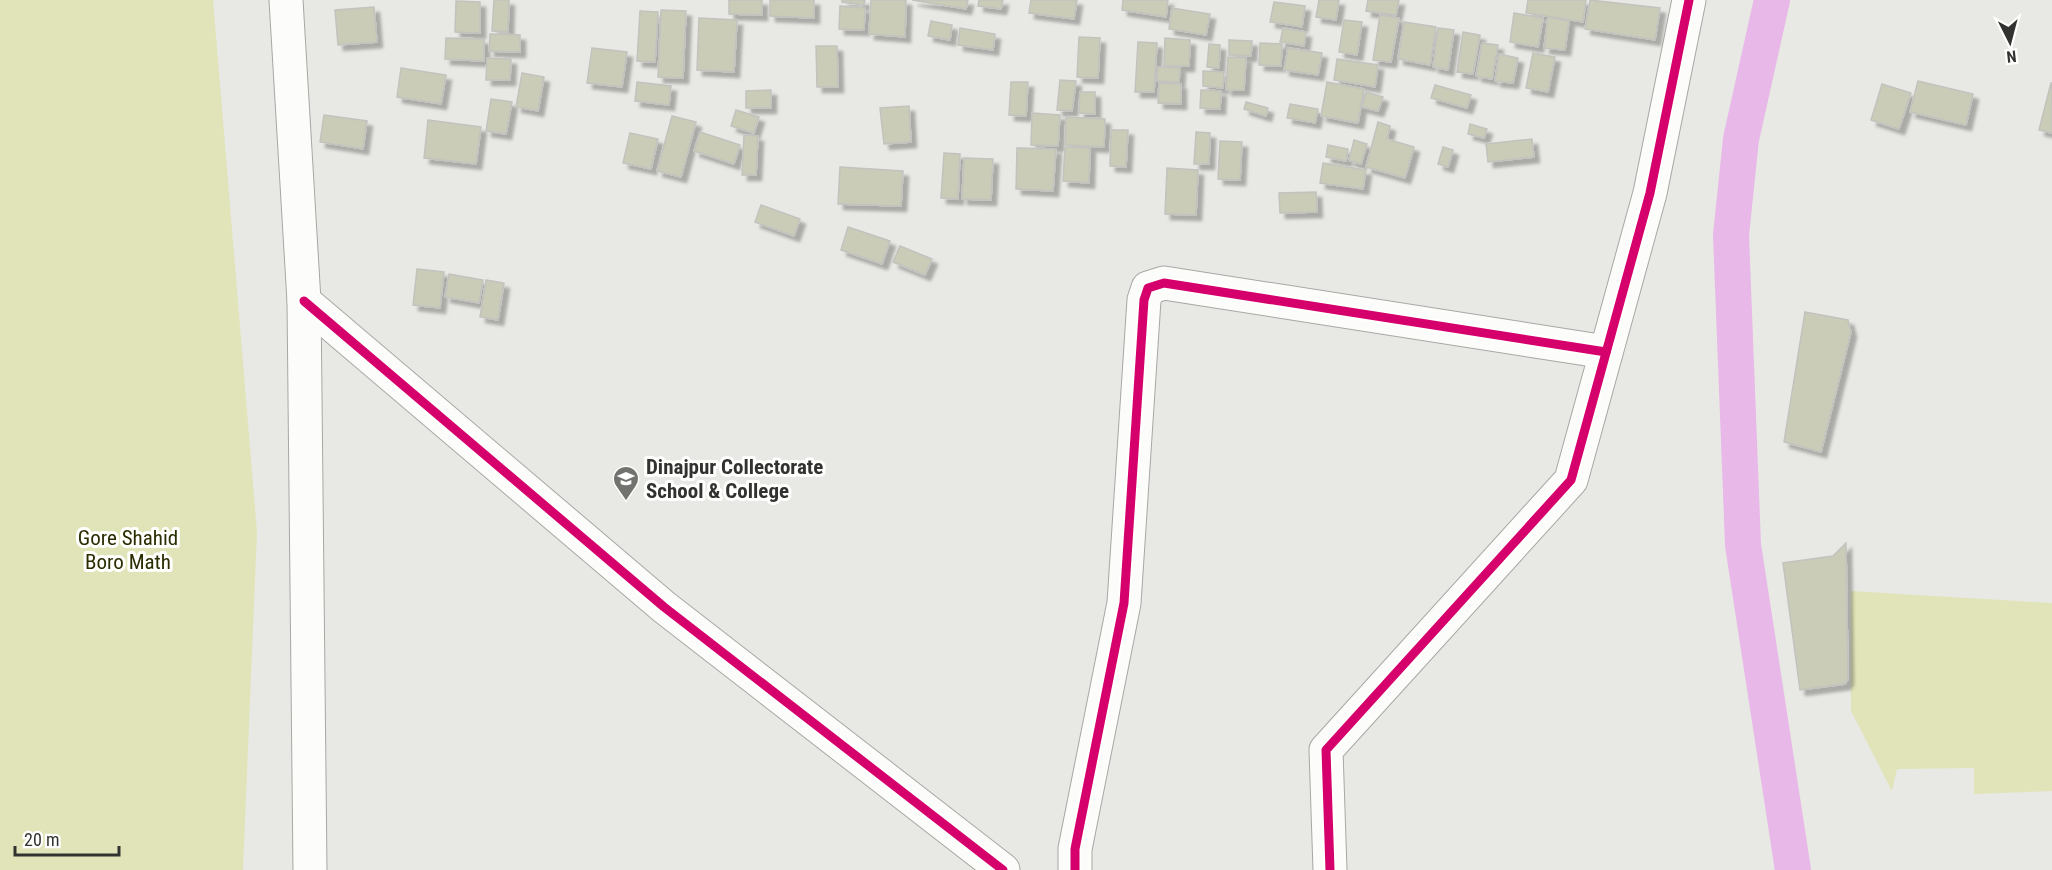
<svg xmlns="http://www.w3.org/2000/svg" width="2052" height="870" font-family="'Roboto Condensed',sans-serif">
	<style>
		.green { fill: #e1e4b8 }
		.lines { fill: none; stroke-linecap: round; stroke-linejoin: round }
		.canal { stroke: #e8b9e8; stroke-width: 36 }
		.building { fill: #cbccb7; stroke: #c2c2bf; stroke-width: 1.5; filter: url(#shadow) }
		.minor-casing { stroke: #a7a7a4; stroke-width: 35 }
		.minor { stroke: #fcfcfb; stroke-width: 33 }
		.cycleway-casing { stroke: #fffffe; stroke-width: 13 }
		.cycleway { stroke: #d6006c; stroke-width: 9 }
		.labels { text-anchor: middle; stroke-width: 6; stroke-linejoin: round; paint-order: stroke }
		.poi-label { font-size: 21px; font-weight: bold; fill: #323230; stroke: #fffffe; text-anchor: start }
		.park-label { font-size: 21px; fill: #2c2c02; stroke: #fffffe }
	</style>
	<defs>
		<filter id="shadow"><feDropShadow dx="5.5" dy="5.5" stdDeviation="1.5" flood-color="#0004"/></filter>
	</defs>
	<rect width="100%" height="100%" fill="#e8e9e4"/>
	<g class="green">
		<path d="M0,0H213L257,532L243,870H0Z"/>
		<path d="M1851,591L2052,603V791L1974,794V768L1897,769L1892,791L1851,711Z"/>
	</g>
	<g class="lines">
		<path class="canal" d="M1772,0L1741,139L1731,235L1743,545L1793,870"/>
	</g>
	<g class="building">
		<path d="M494,0H509L508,32L492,31Z"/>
		<path d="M729,0H762V15L729,14Z"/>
		<path d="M770,0H814V18L770,16Z"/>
		<path d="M842,0H865L864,5L842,2Z"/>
		<path d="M871,0H906L905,37L869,34Z"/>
		<path d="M912,0H968L966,9Z"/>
		<path d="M979,0H1003L1001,9L978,6Z"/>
		<path d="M1031,0H1077L1074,19L1029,13Z"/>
		<path d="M1123,0H1168L1166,17L1122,10Z"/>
		<path d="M1319,0H1339L1336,20L1316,17Z"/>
		<path d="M1368,0H1399L1396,15L1366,11Z"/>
		<path d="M1528,0H1586L1583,22L1526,13Z"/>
		<path d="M1590,0L1660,8L1655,40L1585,29Z"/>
		<path d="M456,1L480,2V33L455,32Z"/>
		<path d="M1274,2L1305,6L1302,27L1270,22Z"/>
		<path d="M840,6L865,8L864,30L839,29Z"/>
		<path d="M374,7L377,42L338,45L335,10Z"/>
		<path d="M1172,8L1210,14L1206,35L1169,29Z"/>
		<path d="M661,10L686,11L683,78L658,77Z"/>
		<path d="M640,11L658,12L655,62L637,61Z"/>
		<path d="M1514,13L1543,18L1538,47L1510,42Z"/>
		<path d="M1380,15L1399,18L1391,62L1373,60Z"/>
		<path d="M1548,17L1569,21L1565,50L1544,48Z"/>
		<path d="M699,18L737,20L734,72L697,70Z"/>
		<path d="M1344,20L1362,22L1357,55L1339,52Z"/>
		<path d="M931,21L952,25L950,40L928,36Z"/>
		<path d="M1404,22L1436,27L1430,65L1398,59Z"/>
		<path d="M960,28L995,34L993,50L958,45Z"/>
		<path d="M1283,28L1306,32L1304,46L1280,42Z"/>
		<path d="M1438,28L1454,30L1448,70L1433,67Z"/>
		<path d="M1463,32L1480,35L1473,74L1457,72Z"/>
		<path d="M490,34L520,35V52L489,51Z"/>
		<path d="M1079,37L1100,38L1098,78L1077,77Z"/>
		<path d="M446,38L484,39V61L445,59Z"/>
		<path d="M1165,38L1190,40L1189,66H1164Z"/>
		<path d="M1229,40L1252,41L1251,56L1229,55Z"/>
		<path d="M1138,42L1157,43L1154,92H1135Z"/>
		<path d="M1260,43L1282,44L1281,66L1259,65Z"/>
		<path d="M1482,43L1498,45L1492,79L1476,76Z"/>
		<path d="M1209,44L1220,45L1219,68L1207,67Z"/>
		<path d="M816,46H837L838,87H817Z"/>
		<path d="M592,48L627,52L622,87L587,83Z"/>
		<path d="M1288,48L1322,53L1318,75L1284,70Z"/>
		<path d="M1533,53L1555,57L1548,92L1526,88Z"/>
		<path d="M1499,54L1518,58L1513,83L1495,81Z"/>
		<path d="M1228,57L1246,58L1244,90H1226Z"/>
		<path d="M487,58L511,59L510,80H486Z"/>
		<path d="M1337,59L1378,65L1375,87L1334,80Z"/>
		<path d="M1158,67L1180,68L1179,82L1157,81Z"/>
		<path d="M401,68L446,75L441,104L397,97Z"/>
		<path d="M1203,71L1224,72L1223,88L1203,86Z"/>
		<path d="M522,73L544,77L538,111L516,107Z"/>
		<path d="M1060,80L1076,81L1072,111L1057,110Z"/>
		<path d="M1918,81L1973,94L1966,125L1910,112Z"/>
		<path d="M637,82L671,86L669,105L635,101Z"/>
		<path d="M1011,82H1028L1026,116L1009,115Z"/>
		<path d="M1327,82L1364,89L1358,123L1321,116Z"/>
		<path d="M1159,83L1181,84V104L1158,103Z"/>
		<path d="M2051,83H2052V133L2039,130Z"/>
		<path d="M1882,84L1911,93L1899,129L1871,120Z"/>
		<path d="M1435,85L1471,95L1467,108L1431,98Z"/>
		<path d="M771,90V108H746V91Z"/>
		<path d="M1201,90L1221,91L1220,109L1200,108Z"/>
		<path d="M1080,92H1095V114L1079,113Z"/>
		<path d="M1366,92L1383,97L1378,111L1362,107Z"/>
		<path d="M491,99L512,102L506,134L486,131Z"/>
		<path d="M1246,102L1268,108L1266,116L1244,109Z"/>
		<path d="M1290,104L1318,109L1315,123L1287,118Z"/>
		<path d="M909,106L911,142L884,144L880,108Z"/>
		<path d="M736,110L759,117L754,133L731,126Z"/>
		<path d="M1032,113L1060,115L1058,146L1031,145Z"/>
		<path d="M324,115L367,121L363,149L320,142Z"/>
		<path d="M672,116L696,122L681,177L657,171Z"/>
		<path d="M1066,117L1105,119L1104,147L1065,145Z"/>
		<path d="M428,120L481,127L476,164L424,158Z"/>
		<path d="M1378,122L1390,126L1387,139L1414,147L1405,178L1366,167Z"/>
		<path d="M1470,124L1487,129L1484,138L1468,134Z"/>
		<path d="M1111,130H1128L1126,167L1110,166Z"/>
		<path d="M700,132L740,145L734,164L694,151Z"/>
		<path d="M1196,132L1210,133L1209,164H1194Z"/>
		<path d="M630,133L658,139L651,169L623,163Z"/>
		<path d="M744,135L758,136L756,175H742Z"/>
		<path d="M1532,139L1534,157L1488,162L1486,144Z"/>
		<path d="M1354,140L1367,144L1361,164L1349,160Z"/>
		<path d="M1220,141L1242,142L1240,180L1218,179Z"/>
		<path d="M1328,145L1348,149L1346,161L1326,157Z"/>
		<path d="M1065,147L1090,148L1089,183L1063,181Z"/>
		<path d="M1443,147L1453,150L1448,167L1438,164Z"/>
		<path d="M1017,148L1056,149L1053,191L1016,189Z"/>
		<path d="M944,153L960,154L958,199L941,198Z"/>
		<path d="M964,158L993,159L991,200L962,199Z"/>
		<path d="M1323,163L1366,170L1363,189L1320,183Z"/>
		<path d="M840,167L903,171L901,206L838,204Z"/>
		<path d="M1167,168L1198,170L1196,215L1165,214Z"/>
		<path d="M1316,192L1317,212L1280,213L1279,193Z"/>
		<path d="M761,205L800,219L794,236L755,222Z"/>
		<path d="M848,227L890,241L882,264L841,250Z"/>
		<path d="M900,246L932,259L925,275L893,262Z"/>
		<path d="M417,269L444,272L440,308L413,305Z"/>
		<path d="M449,274L483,280L479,303L445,297Z"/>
		<path d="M486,280L504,283L498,320L480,317Z"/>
		<path d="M1805,312L1848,320L1851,332L1821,452L1784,442Z"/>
		<path d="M1846,543L1848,679L1845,684L1800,690L1783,563L1833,556Z"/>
	</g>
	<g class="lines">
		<defs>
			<g id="minor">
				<path d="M286,0L304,301L310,870"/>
				<path d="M304,301L664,607L1003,870"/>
				<path d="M1075,870V849L1124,603L1144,300L1148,288L1164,283L1606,352"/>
				<path d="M1330,870L1326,750L1571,480L1650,193L1689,0"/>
			</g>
		</defs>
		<use href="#minor" class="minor-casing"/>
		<use href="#minor" class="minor"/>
		<defs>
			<g id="cycleway">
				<path d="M304,301L664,607L1003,870"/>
				<path d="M1075,870V849L1124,603L1144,300L1148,288L1164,283L1606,352"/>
				<path d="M1330,870L1326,750L1571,480L1650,193L1689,0"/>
			</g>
		</defs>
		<use href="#cycleway" class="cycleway-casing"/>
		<use href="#cycleway" class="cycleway"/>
	</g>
	<defs>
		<symbol id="school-pin" viewBox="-11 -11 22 30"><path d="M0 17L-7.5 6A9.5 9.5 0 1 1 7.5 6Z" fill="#72726f" stroke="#fffffe"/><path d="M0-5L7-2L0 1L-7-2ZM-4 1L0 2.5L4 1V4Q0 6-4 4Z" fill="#fff"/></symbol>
	</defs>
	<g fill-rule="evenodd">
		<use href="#school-pin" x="611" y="464" width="30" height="40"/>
	</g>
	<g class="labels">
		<g class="poi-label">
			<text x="646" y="474">Dinajpur Collectorate<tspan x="646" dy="24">School &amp; College</tspan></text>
		</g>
		<g class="park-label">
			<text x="128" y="545">Gore Shahid<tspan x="128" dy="24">Boro Math</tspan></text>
		</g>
	</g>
	<g transform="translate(2010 42) rotate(174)" stroke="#fffffe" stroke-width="4.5" paint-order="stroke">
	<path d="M0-4.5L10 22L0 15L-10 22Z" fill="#323230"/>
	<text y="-9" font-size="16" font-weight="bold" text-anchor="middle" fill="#323230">N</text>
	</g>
	<path d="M15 846v9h104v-9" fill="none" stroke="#323230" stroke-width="3"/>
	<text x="24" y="846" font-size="18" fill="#323230" stroke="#fffffe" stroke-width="4.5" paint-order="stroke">20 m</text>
</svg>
